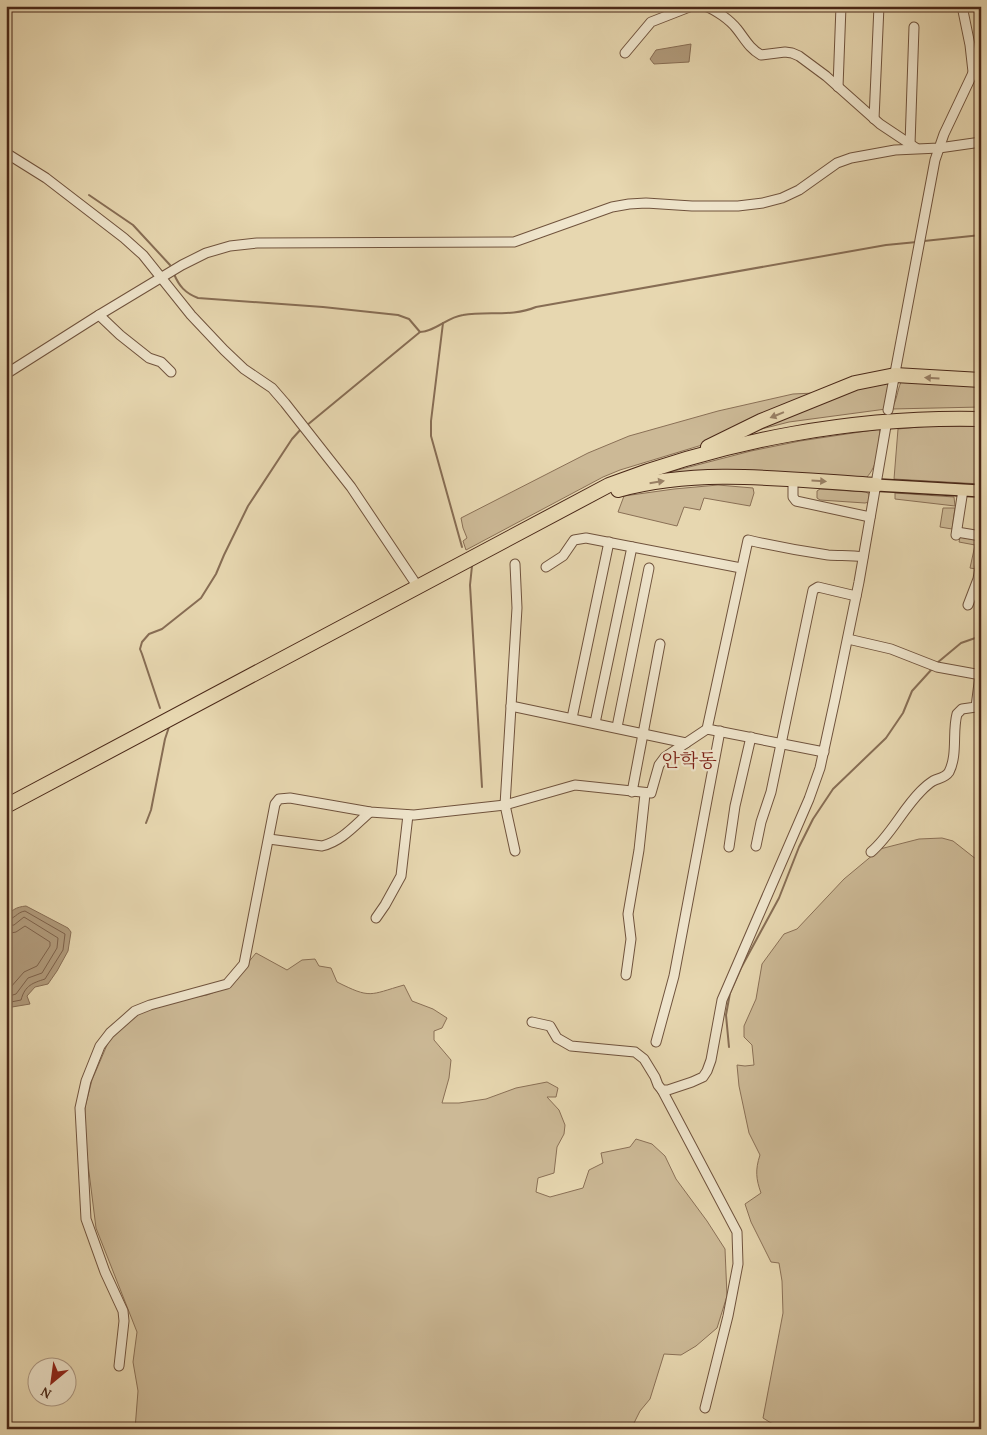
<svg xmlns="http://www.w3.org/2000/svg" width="987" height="1435" font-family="'Gentium Book Plus','Noto Serif KR',serif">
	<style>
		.green { fill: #ccb996; stroke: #8a7056 }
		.water { fill: #b19b7c; stroke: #876d54 }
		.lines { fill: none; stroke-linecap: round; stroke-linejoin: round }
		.shore { stroke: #7d614a; stroke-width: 1 }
		.stream { stroke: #876d54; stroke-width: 2 }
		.minor-casing { stroke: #70533d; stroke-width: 11 }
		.major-casing { stroke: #492717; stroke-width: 14 }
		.highway-casing { stroke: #492717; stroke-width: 16 }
		.minor { stroke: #efe5cc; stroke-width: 9 }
		.major { stroke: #e7d7b0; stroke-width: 11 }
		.highway { stroke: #e7d7b0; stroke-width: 14 }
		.oneway { fill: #987f64 }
		.labels { text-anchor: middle; stroke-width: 4.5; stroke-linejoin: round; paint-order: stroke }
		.quarter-label { font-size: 19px; fill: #7a1f14; stroke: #efe5cc }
	</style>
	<rect width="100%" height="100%" fill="#e7d7b0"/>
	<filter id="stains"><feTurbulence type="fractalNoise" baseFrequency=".004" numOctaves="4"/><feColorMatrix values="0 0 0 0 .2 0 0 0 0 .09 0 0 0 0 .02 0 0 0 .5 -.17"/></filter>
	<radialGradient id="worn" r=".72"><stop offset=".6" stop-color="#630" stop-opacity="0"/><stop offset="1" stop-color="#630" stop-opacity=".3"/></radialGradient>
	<g class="green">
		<path d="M889,381L886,409L789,422L738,435L845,391Z"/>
		<path d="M904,381L981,385V407L891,409C897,401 897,391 901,382Z"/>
		<path d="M814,393L702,445L620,470L603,477L466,550L463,541L467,538L463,528L461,518L588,453L629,436L718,411L793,394Z"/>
		<path d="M929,426H981V484L894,479L898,429Z"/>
		<path d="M880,429C878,446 879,465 866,478L643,479L751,451L800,441Z"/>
		<path d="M718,485L753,488L754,493L750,506L704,498L700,510L684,507L677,526L618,512L624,496L674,489Z"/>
		<path d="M820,489L866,492L869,494V502L865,503L820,500L817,498V491Z"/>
		<path d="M895,493L954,497L955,506L895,499Z"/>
		<path d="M943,508H955L952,529L940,527Z"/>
		<path d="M960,537L981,541L976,569L970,568L975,545L959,542Z"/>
		<path d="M942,838L953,841L981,863V1429H791L771,1423L763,1418L783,1313L782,1281L779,1263L771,1262L751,1222L745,1204L761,1193C756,1179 755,1170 760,1155L749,1133L739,1086L737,1065L745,1066L754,1065L752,1045L744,1037V1026L756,999L762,964L784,934L797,929L844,879L880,849L919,839Z"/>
		<path d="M256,953L287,970L302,960L315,959L319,966L331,968L337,982C371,999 369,995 404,985L412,1001L433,1009L447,1018L442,1028L434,1031V1040L451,1060L449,1078L442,1103H459L486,1099L516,1088L547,1082L558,1088L556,1097H547L559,1110L565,1125L564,1134L557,1147L554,1173L538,1178L536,1192L550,1197L583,1188L589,1170L603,1163L601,1153L630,1147L636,1139L652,1144L665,1156L676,1179L707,1221L725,1249L727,1296L717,1328L696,1346L681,1355L664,1354L650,1399L640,1411L631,1429H135L138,1391L133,1362L137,1332L96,1228L84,1132L85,1107L92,1080L110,1038L139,1013L169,1002L207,995L228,987Z"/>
	</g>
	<g class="water">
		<path d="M691,44L689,62L654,64L650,59L656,50Z"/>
		<path d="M26,906L68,928L71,932L68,951L57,971L48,984L35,987L27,996L30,1004L6,1008V920C10,910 16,907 26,906Z"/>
	</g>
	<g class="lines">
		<g class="shore">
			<path d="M6,920C14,920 17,912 25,911L65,934L63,950L45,979C33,983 25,985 21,1000L6,1003"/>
			<path d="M6,926L14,925L24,917L58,938L57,948L42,973L28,978L16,994L6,997"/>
			<path d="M6,934L16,932L25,926L50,942V946L37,966L24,972L10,988L6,989"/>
		</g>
		<g class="stream">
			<path d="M89,195L133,225L170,265"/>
			<path d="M924,241L981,235"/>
			<path d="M174,274C179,286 185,293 198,298L323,307L398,315L409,319L420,332C435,332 447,317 463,315C488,311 512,317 536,307L886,245L917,242"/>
			<path d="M443,323L431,421V436L462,547"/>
			<path d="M306,426L420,332"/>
			<path d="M472,566L470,585L482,787"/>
			<path d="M937,663L961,643L981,636"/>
			<path d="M160,708L142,654L140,649L142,642L149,634L162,629L201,598L216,574L224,555L248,506L292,439L302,428"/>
			<path d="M146,823L151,810L165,739L169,727"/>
			<path d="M729,1047L726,1015L730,993L741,968L779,898L799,847L813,819L833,789L886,738L903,713L912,691L932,669"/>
		</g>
		<defs>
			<g id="minor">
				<path d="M705,6C716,10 730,20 737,29C745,39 749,48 761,55L785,52L792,53L799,56L826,76L880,124L916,148"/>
				<path d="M962,6L970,45L973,72"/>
				<path d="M625,53L651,22L692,6"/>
				<path d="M838,87L841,6"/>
				<path d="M874,119L879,6"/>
				<path d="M910,144L914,27"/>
				<path d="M6,153L46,178L124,238L143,255L191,315L224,350L244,369L272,388L285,403L351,487L414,581"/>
				<path d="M99,315L120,335L149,358L161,362L171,372"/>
				<path d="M6,374L99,315L182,265L206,253L230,246L257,243L514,242L612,207L629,204L646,203L692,206H738L763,203L782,198L799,190L837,163L851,158L895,150L939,148L981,142"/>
				<path d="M888,410L935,160L944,134L981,56"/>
				<path d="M793,480V497L796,501L870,517"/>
				<path d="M957,532L981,536"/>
				<path d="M956,535L963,490"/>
				<path d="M515,564L517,608L505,805L515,851"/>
				<path d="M546,567L563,556L574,540L586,538L741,568"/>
				<path d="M968,605L978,579L981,562"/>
				<path d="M848,639L891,649L937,667L981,675"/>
				<path d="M511,706L686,743"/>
				<path d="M572,718L609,542"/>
				<path d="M595,723L632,547"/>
				<path d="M617,727L649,568"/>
				<path d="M707,729L748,540C774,546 801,551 828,555C840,556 851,555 863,557"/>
				<path d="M632,792L660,644"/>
				<path d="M269,839L322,846C342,841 355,825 370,812"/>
				<path d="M756,846L761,822L771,792L813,590L818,587L856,596"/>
				<path d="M729,847L735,806L751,737"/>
				<path d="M871,852C891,835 902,810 921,791C924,788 928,784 933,781C939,778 945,778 949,772C958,754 952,732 957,714L962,709L976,707L980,675"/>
				<path d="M376,918L385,905L401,876L408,815"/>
				<path d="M626,975L631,939L628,914L639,850L645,794"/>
				<path d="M532,1022L550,1026L557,1038L571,1046L635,1052L644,1059L655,1077L658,1085L662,1090H668L692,1082L703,1077L707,1071L711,1060L722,1000L809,799L820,768L835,699L859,582L886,426"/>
				<path d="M656,1042L674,976L720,731"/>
				<path d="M662,1090L737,1232L738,1264L728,1316L705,1408"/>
				<path d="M119,1366L124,1321L123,1311L105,1272L86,1219L80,1108L86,1081L100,1046L110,1033L135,1011L150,1005L227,984L244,964L275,804L279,799L290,798L370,812L414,815L505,805L575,785L651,793L659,765L665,757L707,729L824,752"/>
			</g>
			<path id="major" d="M876,485L981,491"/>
			<g id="highway">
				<path d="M708,447L761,421L855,383L895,375L981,380"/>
				<path d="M618,490C702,467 790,480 876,485"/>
				<path d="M6,806L609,485C727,440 855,416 981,419"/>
			</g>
		</defs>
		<use href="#minor" class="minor-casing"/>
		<use href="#major" class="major-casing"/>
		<use href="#highway" class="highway-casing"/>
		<use href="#minor" class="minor"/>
		<use href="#major" class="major"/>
		<use href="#highway" class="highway"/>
	</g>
	<defs><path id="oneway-solid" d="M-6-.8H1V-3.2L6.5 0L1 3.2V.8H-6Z" transform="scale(1.25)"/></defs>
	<g class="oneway">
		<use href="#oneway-solid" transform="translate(932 378) rotate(-177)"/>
		<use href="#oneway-solid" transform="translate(777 415) rotate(158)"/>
		<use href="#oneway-solid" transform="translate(819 481) rotate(3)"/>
		<use href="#oneway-solid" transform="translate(657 482) rotate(-9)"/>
	</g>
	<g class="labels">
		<g class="quarter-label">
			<text x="689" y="767">안학동</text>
		</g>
	</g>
	<rect width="987" height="1435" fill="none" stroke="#e7d7b0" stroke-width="25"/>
	<rect x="8" y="8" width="972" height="1420" fill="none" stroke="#492717" stroke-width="2.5"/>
	<rect x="12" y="12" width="962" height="1410" fill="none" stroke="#492717"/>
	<g transform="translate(52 1382) rotate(209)"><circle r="24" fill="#efe5cc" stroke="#ad9984"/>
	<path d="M0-4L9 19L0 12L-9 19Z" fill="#8f2418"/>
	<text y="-8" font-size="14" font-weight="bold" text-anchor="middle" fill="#492717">N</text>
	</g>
	<rect width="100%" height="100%" filter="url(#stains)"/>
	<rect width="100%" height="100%" fill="url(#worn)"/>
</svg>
